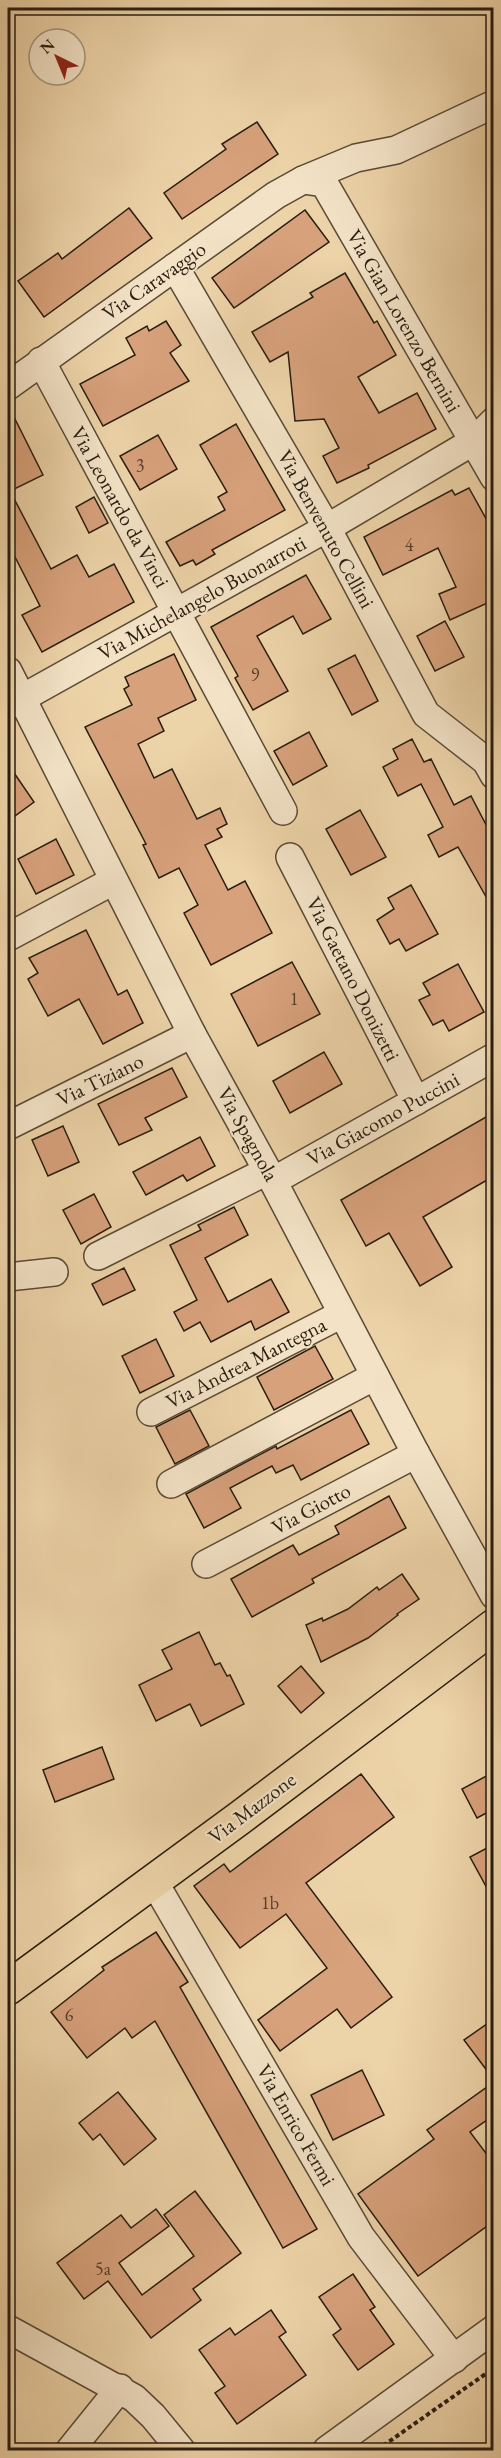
<svg xmlns="http://www.w3.org/2000/svg" width="501" height="2458" font-family="'EB Garamond',serif">
	<style>
		.building { fill: #d7a17b; stroke: #281d10; stroke-width: 1.5 }
		.lines { fill: none; stroke-linecap: round; stroke-linejoin: round }
		.minor-casing { stroke: #594a36; stroke-width: 30 }
		.major-casing { stroke: #281d10; stroke-width: 36 }
		.path { stroke: #281d10; stroke-width: 4; stroke-dasharray: 4.5 3; stroke-linecap: butt }
		.minor { stroke: #f3e2c6; stroke-width: 27 }
		.major { stroke: #edd3a8; stroke-width: 33 }
		.labels { text-anchor: middle; stroke-width: 4.5; stroke-linejoin: round; paint-order: stroke }
		.number-label { font-size: 18px; fill: #543e2b }
		.street-label { font-size: 21px; fill: #281d10; stroke: #f3e2c6 }
	</style>
	<rect width="100%" height="100%" fill="#edd3a8"/>
	<filter id="stains"><feTurbulence type="fractalNoise" baseFrequency=".00333" numOctaves="4"/><feColorMatrix values="0 0 0 0 .2 0 0 0 0 .09 0 0 0 0 .02 0 0 0 .5 -.17"/></filter>
	<radialGradient id="worn" r=".72"><stop offset=".6" stop-color="#630" stop-opacity="0"/><stop offset="1" stop-color="#630" stop-opacity=".3"/></radialGradient>
	<g class="building">
		<path d="M257,122L278,154L182,219L164,193L226,149L222,144Z"/>
		<path d="M129,208L152,238L44,317L18,281L58,253L62,259Z"/>
		<path d="M305,210L329,242L234,308L212,278Z"/>
		<path d="M345,273L374,323L377,321L396,355L358,377L379,413L417,393L436,429L368,465L369,468L337,483L323,456L339,448L324,419L295,421L288,352L270,362L252,332L313,297L310,293Z"/>
		<path d="M166,321L181,345L170,353L189,381L103,426L80,384L135,355L126,338L147,326L149,331Z"/>
		<path d="M8,405L43,475L10,491L51,569L77,555L89,577L114,564L134,602L42,652L22,615L40,606L14,555L8,559Z"/>
		<path d="M236,424L285,510L212,550L215,554L196,565L193,560L180,566L166,542L225,510L218,497L227,492L200,445Z"/>
		<path d="M158,435L177,469L140,490L120,456Z"/>
		<path d="M469,488L494,533V600L450,620L439,594L456,587L438,548L383,575L364,537L452,490L455,495Z"/>
		<path d="M94,497L108,523L89,533L76,507Z"/>
		<path d="M306,575L331,619L303,634L293,616L257,636L288,691L253,710L235,678L238,676L211,627Z"/>
		<path d="M445,621L464,657L435,671L417,636Z"/>
		<path d="M174,654L196,700L158,718L164,731L138,744L154,778L172,769L197,819L220,808L227,824L217,829L222,837L205,845L228,890L245,881L272,933L211,965L184,913L198,905L179,868L159,878L143,845L146,844L85,727L132,705L124,689L129,686L125,677Z"/>
		<path d="M355,655L378,701L352,715L328,669Z"/>
		<path d="M309,732L327,766L293,785L274,751Z"/>
		<path d="M412,739L424,762L431,759L454,805L471,796L494,840V911L458,847L439,857L428,835L443,827L421,784L398,796L383,767L398,759L393,749Z"/>
		<path d="M8,764L34,802L8,821Z"/>
		<path d="M360,810L386,857L351,875L326,829Z"/>
		<path d="M56,839L74,875L36,894L18,859Z"/>
		<path d="M411,885L438,934L406,951L399,939L390,944L377,920L394,909L388,898Z"/>
		<path d="M86,930L118,995L127,990L143,1023L103,1044L79,999L48,1016L28,979L38,973L29,958Z"/>
		<path d="M292,962L320,1014L258,1046L231,994Z"/>
		<path d="M458,964L484,1012L449,1031L443,1020L433,1025L419,1000L430,995L423,983Z"/>
		<path d="M324,1052L342,1084L290,1113L273,1081Z"/>
		<path d="M172,1068L187,1097L145,1118L152,1130L119,1145L98,1104Z"/>
		<path d="M486,1117L494,1131V1176L423,1217L452,1267L420,1286L389,1233L366,1246L341,1200Z"/>
		<path d="M63,1126L79,1162L48,1176L32,1140Z"/>
		<path d="M200,1137L215,1166L187,1181L183,1175L146,1195L133,1172Z"/>
		<path d="M94,1194L111,1227L81,1244L63,1210Z"/>
		<path d="M234,1207L248,1235L205,1258L228,1302L271,1279L289,1312L255,1330L251,1321L211,1342L200,1322L184,1331L174,1312L197,1300L170,1245L201,1230L198,1225Z"/>
		<path d="M124,1268L135,1290L103,1305L92,1284Z"/>
		<path d="M156,1339L174,1376L140,1393L122,1356Z"/>
		<path d="M315,1346L333,1379L274,1410L257,1377Z"/>
		<path d="M190,1410L209,1446L175,1464L156,1427Z"/>
		<path d="M351,1410L369,1444L301,1480L293,1465L276,1473L272,1466L230,1488L241,1508L204,1528L186,1494L276,1446L277,1449Z"/>
		<path d="M389,1496L406,1528L312,1579L314,1583L252,1617L231,1579L293,1545L299,1555L339,1534L335,1526Z"/>
		<path d="M402,1574L419,1599L397,1614L398,1615L368,1638L321,1662L306,1625L322,1618L323,1621L348,1609L377,1587L379,1590Z"/>
		<path d="M199,1632L215,1665L220,1663L227,1676L230,1675L244,1704L201,1726L190,1704L156,1721L139,1685L172,1669L162,1650Z"/>
		<path d="M301,1666L324,1693L301,1713L278,1686Z"/>
		<path d="M102,1747L114,1779L55,1802L43,1770Z"/>
		<path d="M494,1772V1809L477,1818L462,1789Z"/>
		<path d="M361,1774L394,1817L306,1883L392,1997L351,2028L337,2009L280,2051L258,2020L327,1968L286,1914L240,1948L194,1886L224,1864L230,1872Z"/>
		<path d="M487,1848L494,1860V1901L470,1857Z"/>
		<path d="M156,1932L188,1982L180,1987L317,2229L283,2248L155,2021L132,2038L125,2028L87,2058L51,2012L104,1970L102,1967Z"/>
		<path d="M494,2019V2080L464,2040Z"/>
		<path d="M362,2070L384,2115L333,2140L311,2095Z"/>
		<path d="M494,2082V2115L470,2132L494,2164V2221L418,2276L358,2194L434,2139L427,2130Z"/>
		<path d="M118,2092L156,2139L124,2165L100,2134L93,2140L79,2123Z"/>
		<path d="M195,2191L241,2253L193,2289L201,2300L151,2338L108,2281L84,2299L57,2263L121,2215L131,2228L156,2209L169,2226L119,2263L142,2295L194,2256L164,2215Z"/>
		<path d="M353,2274L375,2307L370,2310L394,2344L358,2370L333,2335L341,2329L319,2297Z"/>
		<path d="M271,2310L286,2332L279,2337L306,2375L237,2424L215,2393L225,2386L199,2350L230,2328L235,2335Z"/>
	</g>
	<g class="lines">
		<defs>
			<g id="minor">
				<path d="M303,180L324,183L494,477"/>
				<path d="M175,267L327,528L426,714L486,761L494,775"/>
				<path d="M41,361L283,811"/>
				<path d="M8,386L276,195L303,180L356,158L396,150L494,104"/>
				<path d="M8,671L192,1034L273,1181L416,1454L494,1595"/>
				<path d="M8,706L327,528L474,441L494,421"/>
				<path d="M290,857L416,1101"/>
				<path d="M8,937L113,881"/>
				<path d="M8,1126L192,1034"/>
				<path d="M273,1181L494,1057"/>
				<path d="M98,1256L267,1171"/>
				<path d="M8,1277L54,1272"/>
				<path d="M151,1412L342,1314"/>
				<path d="M171,1484L375,1376"/>
				<path d="M206,1564L416,1454"/>
				<path d="M153,1880L361,2237L454,2359"/>
				<path d="M8,2329L134,2398L153,2416L181,2450"/>
				<path d="M70,2450L120,2388"/>
				<path d="M327,2450L494,2329"/>
			</g>
			<path id="major" d="M8,1988L241,1817L494,1626"/>
		</defs>
		<use href="#minor" class="minor-casing"/>
		<use href="#major" class="major-casing"/>
		<path class="path" d="M377,2450L494,2368"/>
		<use href="#minor" class="minor"/>
		<use href="#major" class="major"/>
	</g>
	<g class="labels">
		<g class="number-label">
			<text x="140" y="472">3</text>
			<text x="409" y="551">4</text>
			<text x="255" y="681">9</text>
			<text x="294" y="1005">1</text>
			<text x="270" y="1909">1b</text>
			<text x="69" y="2021">6</text>
			<text x="103" y="2275">5a</text>
		</g>
		<g class="street-label">
			<text transform="translate(154 281) rotate(-35)" y="7">Via Caravaggio</text>
			<text transform="translate(404 321) rotate(60)" y="7">Via Gian Lorenzo Bernini</text>
			<text transform="translate(120 507) rotate(61)" y="7">Via Leonardo da Vinci</text>
			<text transform="translate(326 529) rotate(61)" y="7">Via Benvenuto Cellini</text>
			<text transform="translate(202 598) rotate(-29)" y="7">Via Michelangelo Buonarroti</text>
			<text transform="translate(353 979) rotate(63)" y="7">Via Gaetano Donizetti</text>
			<text transform="translate(100 1080) rotate(-26)" y="7">Via Tiziano</text>
			<text transform="translate(383 1119) rotate(-29)" y="7">Via Giacomo Puccini</text>
			<text transform="translate(248 1134) rotate(61)" y="7">Via Spagnola</text>
			<text transform="translate(246 1363) rotate(-27)" y="7">Via Andrea Mantegna</text>
			<text transform="translate(311 1509) rotate(-28)" y="7">Via Giotto</text>
			<text transform="translate(252 1808) rotate(-37)" y="7">Via Mazzone</text>
			<text transform="translate(296 2125) rotate(60)" y="7">Via Enrico Fermi</text>
		</g>
	</g>
	<rect width="501" height="2458" fill="none" stroke="#edd3a8" stroke-width="30"/>
	<rect x="9" y="9" width="483" height="2440" fill="none" stroke="#281d10" stroke-width="3"/>
	<rect x="15" y="15" width="471" height="2428" fill="none" stroke="#281d10" stroke-width="1.5"/>
	<g transform="translate(57 57) rotate(317)"><circle r="28" fill="#f3e2c6" stroke="#a2937d" stroke-width="1.5"/>
	<path d="M0-4.5L10 22L0 15L-10 22Z" fill="#8f2418"/>
	<text y="-9" font-size="16" font-weight="bold" text-anchor="middle" fill="#281d10">N</text>
	</g>
	<rect width="100%" height="100%" filter="url(#stains)"/>
	<rect width="100%" height="100%" fill="url(#worn)"/>
</svg>
